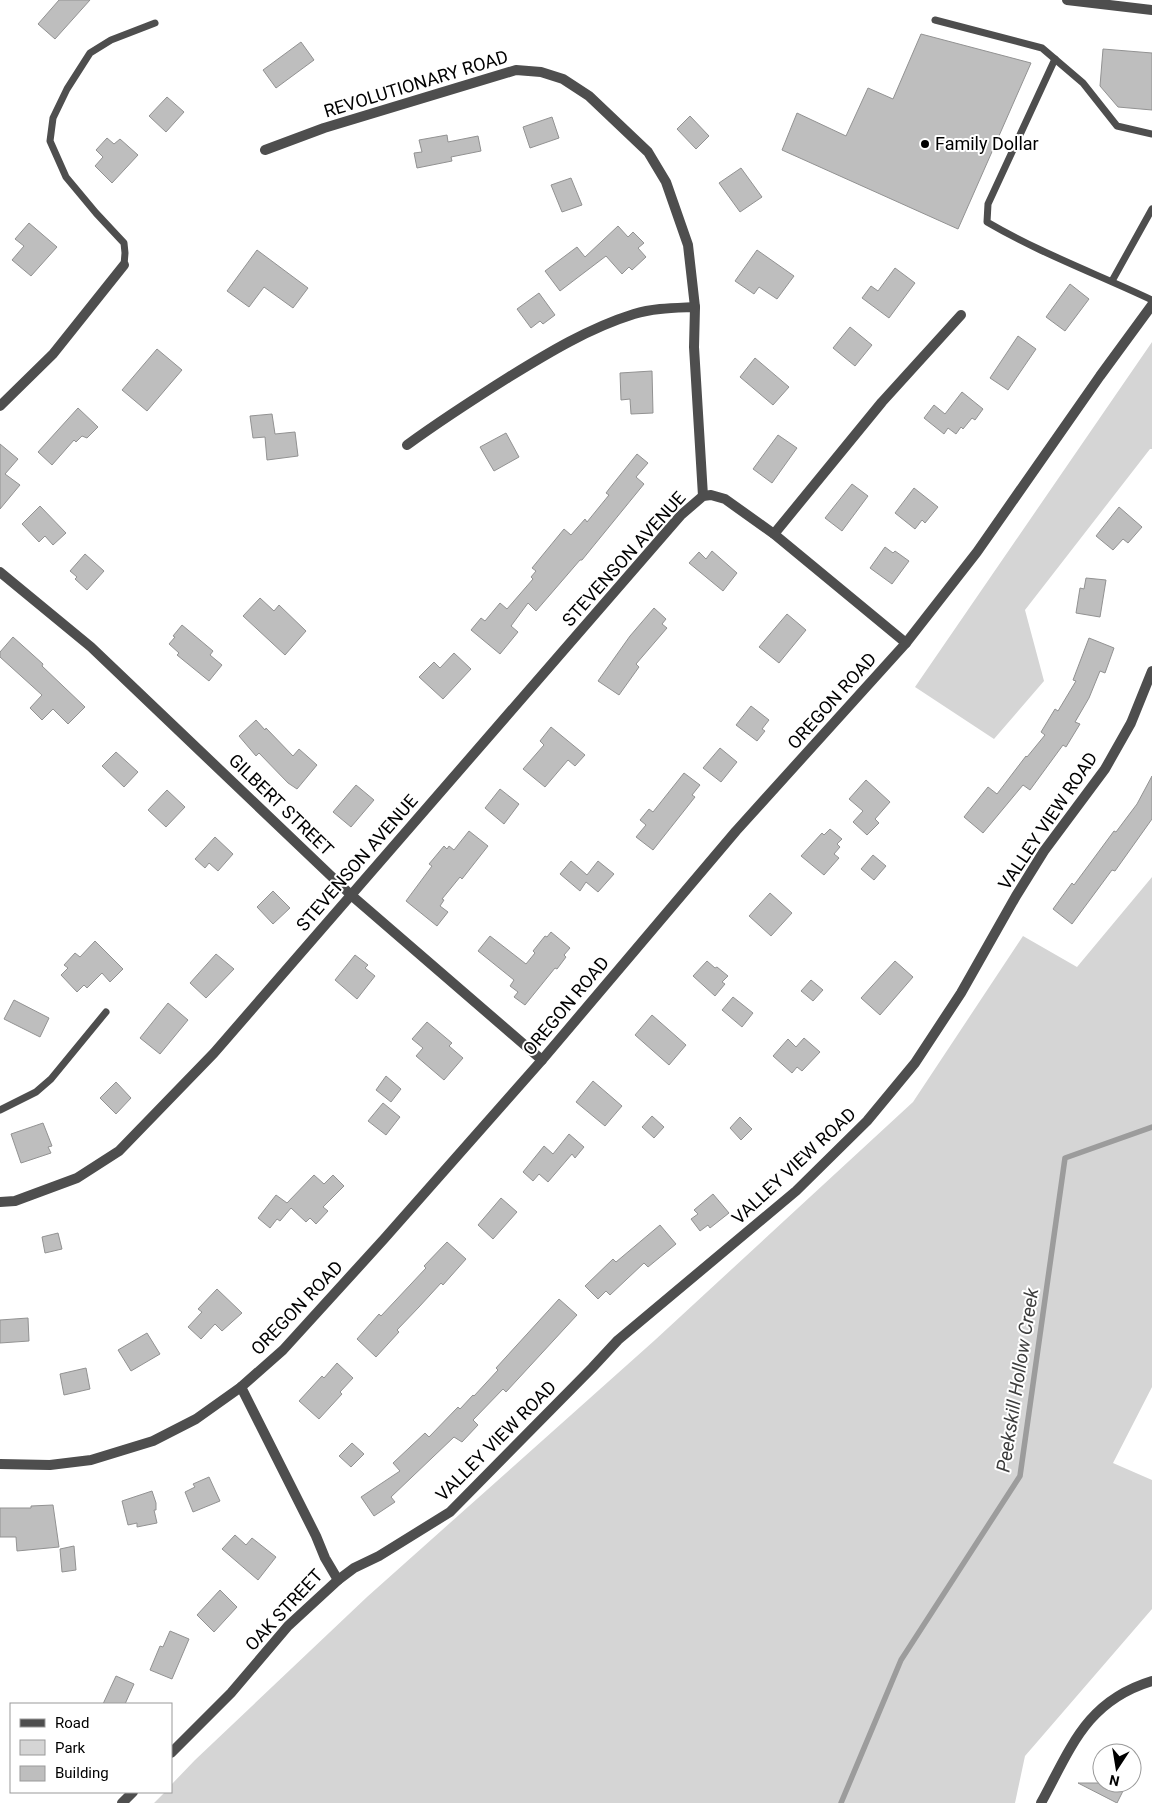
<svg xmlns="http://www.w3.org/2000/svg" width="1152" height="1803" font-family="Roboto,sans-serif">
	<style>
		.green { fill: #d5d5d5 }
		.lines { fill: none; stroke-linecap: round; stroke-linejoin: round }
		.stream { stroke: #9c9c9c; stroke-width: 5.5 }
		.building { fill: #bebebe; stroke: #929292 }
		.service { stroke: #4e4e4e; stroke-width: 7 }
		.minor { stroke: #4e4e4e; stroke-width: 10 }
		.tertiary { stroke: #4e4e4e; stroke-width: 10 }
		.poi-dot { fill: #000; stroke: #fff; stroke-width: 2 }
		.labels { text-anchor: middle; stroke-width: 4; stroke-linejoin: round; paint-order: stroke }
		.street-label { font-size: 18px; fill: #000; stroke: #fff }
		.poi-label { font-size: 18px; fill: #000; stroke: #fff; text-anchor: start }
		.water-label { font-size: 19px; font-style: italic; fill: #3d3d3d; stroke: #fff }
	</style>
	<rect width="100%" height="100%" fill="#fff"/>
	<g class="green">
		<path d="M1152,342V449H1150L1025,610L1044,681L994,739L915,687Z"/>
		<path d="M1152,877V1387L1113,1463L1152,1480V1609L1025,1756L1015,1803H154L165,1792H171V1785L195,1760L367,1597L655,1340L913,1102L1023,936L1077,967Z"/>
	</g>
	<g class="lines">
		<path class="stream" d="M841,1803L901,1660L1020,1476L1065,1158L1152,1127"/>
	</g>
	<g class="building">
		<path d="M59,0H90L55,39L38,24Z"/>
		<path d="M921,34L1031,63L958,229L782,150L797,113L846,136L868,88L893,99Z"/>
		<path d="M301,42L314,60L276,88L263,70Z"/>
		<path d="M1103,49L1152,53V110L1118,107L1100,86Z"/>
		<path d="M167,97L184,112L166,132L149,116Z"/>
		<path d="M690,116L709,136L696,149L677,129Z"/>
		<path d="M552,117L559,138L530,148L523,127Z"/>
		<path d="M447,135L448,142L478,136L481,151L451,157L452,161L417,168L414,153L422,152L419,140Z"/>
		<path d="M107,138L114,144L120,139L138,155L112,183L95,166L103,157L96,150Z"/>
		<path d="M741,168L762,197L740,212L719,183Z"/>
		<path d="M571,178L582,205L562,212L551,185Z"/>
		<path d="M29,223L57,247L31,276L12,260L24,246L15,239Z"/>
		<path d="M618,226L628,237L633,232L644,243L638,248L646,257L632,270L629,267L622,274L606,256L560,291L545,271L577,247L585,257Z"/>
		<path d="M257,250L308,288L293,308L264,287L249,307L227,291Z"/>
		<path d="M757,250L794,276L777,299L759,287L754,294L735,281Z"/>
		<path d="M895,268L915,283L889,318L862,298L871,286L878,291Z"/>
		<path d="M1070,284L1089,299L1065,331L1046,317Z"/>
		<path d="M539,293L555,315L543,324L540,321L531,328L517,309Z"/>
		<path d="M850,327L872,345L855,366L833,348Z"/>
		<path d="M1018,336L1036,349L1008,390L990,378Z"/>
		<path d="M157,349L182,370L147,411L122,390Z"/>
		<path d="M755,358L789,387L773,405L740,377Z"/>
		<path d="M652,371L653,413L631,414L630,399L621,400L620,373Z"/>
		<path d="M962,392L983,409L975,420L972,418L963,429L961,427L956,434L948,428L944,434L924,418L934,405L945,414Z"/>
		<path d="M78,408L98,427L87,438L82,436L76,442L74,440L52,465L38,452Z"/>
		<path d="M272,414L275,434L295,432L298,456L267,460L265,437L253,438L250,416Z"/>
		<path d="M506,433L519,457L494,471L480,447Z"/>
		<path d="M778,435L797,448L772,483L753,469Z"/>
		<path d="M0,444L18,459L5,474L20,485L0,509Z"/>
		<path d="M637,454L648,463L636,477L644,484L582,560H580L536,611L528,603L511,626L518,632L500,654L471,630L481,618L485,621L500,603L507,609L533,579L531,577L536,571L532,568L564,529L571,535L585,519L587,522L609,495L606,493L609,489Z"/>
		<path d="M852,484L868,496L842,531L825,518Z"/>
		<path d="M914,488L938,507L925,523L922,520L915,529L895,513Z"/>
		<path d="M40,506L66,533L53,545L45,536L39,542L22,524Z"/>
		<path d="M1119,507L1142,527L1128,543L1123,539L1113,550L1096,536Z"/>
		<path d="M885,547L893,553L895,551L909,561L892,584L870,568Z"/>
		<path d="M712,551L737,573L723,591L689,563L699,552L706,559Z"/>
		<path d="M85,554L104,571L87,590L75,579L77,577L70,571Z"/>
		<path d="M1086,578L1106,580L1100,617L1076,613L1080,588L1084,589Z"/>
		<path d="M260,598L274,611L279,605L306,631L285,655L243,616Z"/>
		<path d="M654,608L666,619L662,624L667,628L636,664L639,667L619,695L598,681L630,636Z"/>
		<path d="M787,614L806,630L779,663L759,647Z"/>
		<path d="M182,625L213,651L210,655L222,665L209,681L177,655L179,653L169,644L175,637L173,636Z"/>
		<path d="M13,637L43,664L42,666L85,707L68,724L53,709L42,720L30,708L42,695L0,657V652Z"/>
		<path d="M1089,638L1114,648L1105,673L1100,671L1089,698L1075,722L1080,724L1066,747L1063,745L1030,790L1023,785L983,833L964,817L988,787L997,794L1026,756L1027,757L1045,735L1041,732L1055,709L1058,711L1076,681L1073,680Z"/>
		<path d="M454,653L471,669L443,699L419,677L434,662L440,668Z"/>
		<path d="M751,706L769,720L762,729L765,731L757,741L736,725Z"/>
		<path d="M256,720L265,730L266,728L293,756L299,749L317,765L297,789L288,783L259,753L256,756L239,736Z"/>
		<path d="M551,727L585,755L575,766L568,760L545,787L523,769L544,745L540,741Z"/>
		<path d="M720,748L737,762L721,782L703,768Z"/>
		<path d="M116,752L138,772L124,787L102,766Z"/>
		<path d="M684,773L700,785L692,795L695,797L653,850L636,837L646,825L640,820L649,809L653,812Z"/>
		<path d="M1152,776V819L1115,871L1112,870L1072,924L1053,909L1072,883L1074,885L1114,831L1116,832L1137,804Z"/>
		<path d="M866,780L890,802L875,819L879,823L867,835L853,822L863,811L849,799Z"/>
		<path d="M356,785L374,800L351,827L333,812Z"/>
		<path d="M500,789L519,804L504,824L485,808Z"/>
		<path d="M167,790L185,807L166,827L148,810Z"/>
		<path d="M830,829L842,839L837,844L840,847L834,854L839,858L824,875L801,856L822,833L824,835Z"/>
		<path d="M469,831L488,846L462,879L460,877L442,899L444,900L440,906L448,912L437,926L406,901L432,866L429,864L444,846L447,849L449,846L454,850Z"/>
		<path d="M215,837L233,854L218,871L209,863L205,868L195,859Z"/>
		<path d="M873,855L886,866L874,880L861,869Z"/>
		<path d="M571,861L587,875L598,861L614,874L598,892L586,882L580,891L560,874Z"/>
		<path d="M273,891L290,908L273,924L257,907Z"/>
		<path d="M770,893L792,913L771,936L749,916Z"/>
		<path d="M551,932L570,948L564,955L566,957L557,969L555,968L525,1005L514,997L518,992L510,986L514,980L478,951L490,936L526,964L535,953L533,951L545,936L547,937Z"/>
		<path d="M95,941L123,969L110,982L102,973L87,988L84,985L77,992L61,975L68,968L64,965L75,953L80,957Z"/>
		<path d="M216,954L234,969L206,998L190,983Z"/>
		<path d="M355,955L368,965L365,968L375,976L357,999L335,980Z"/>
		<path d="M707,961L715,968L717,967L728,976L722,982L725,984L715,996L693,976Z"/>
		<path d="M895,961L913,977L880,1015L861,998Z"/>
		<path d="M811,980L823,990L813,1001L801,991Z"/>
		<path d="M733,997L753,1013L742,1027L722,1010Z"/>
		<path d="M14,1000L49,1018L40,1037L4,1019Z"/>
		<path d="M168,1003L188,1020L160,1054L140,1038Z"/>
		<path d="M652,1015L686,1045L669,1065L635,1035Z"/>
		<path d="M427,1022L452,1043L449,1046L463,1058L444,1080L416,1056L423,1048L412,1039Z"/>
		<path d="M804,1038L820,1052L802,1071L797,1067L792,1073L773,1056L788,1039L796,1047Z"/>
		<path d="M386,1076L401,1089L391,1102L376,1090Z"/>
		<path d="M593,1081L622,1106L605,1126L576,1102Z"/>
		<path d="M116,1082L131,1098L116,1114L100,1098Z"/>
		<path d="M383,1103L400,1117L386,1135L368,1121Z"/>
		<path d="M652,1116L664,1127L654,1138L642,1127Z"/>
		<path d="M740,1117L752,1129L741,1140L730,1128Z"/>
		<path d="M43,1123L52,1146L48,1147L51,1153L21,1163L11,1134Z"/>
		<path d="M569,1134L584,1147L575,1158L572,1154L548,1182L539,1174L533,1181L523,1172L544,1146L553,1154Z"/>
		<path d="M314,1175L324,1184L333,1175L344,1186L323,1207L328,1211L316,1224L310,1218L306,1222L291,1208L280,1221L277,1219L270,1228L258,1218L276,1195L287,1203Z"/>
		<path d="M713,1194L729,1213L710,1228L708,1225L700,1231L691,1219L698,1214L694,1210Z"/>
		<path d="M501,1198L517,1212L493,1239L478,1225Z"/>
		<path d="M660,1225L676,1244L648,1267L644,1263L610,1295L606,1291L598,1299L585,1286L613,1259L616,1262Z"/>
		<path d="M58,1233L62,1249L45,1253L42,1237Z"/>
		<path d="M447,1242L466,1259L443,1285L441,1283L419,1307L397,1330L399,1332L376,1357L357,1339L379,1314L381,1316L426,1268L424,1266Z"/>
		<path d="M217,1289L242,1313L222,1331L215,1324L201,1339L188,1327L202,1312L198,1309Z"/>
		<path d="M559,1299L577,1315L506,1392L503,1389L473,1420L478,1425L462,1442L454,1437L391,1497L395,1502L374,1516L361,1497L400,1471L393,1463L425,1433L429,1437L458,1407L460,1409L473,1395L474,1396L498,1370L496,1368Z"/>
		<path d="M28,1318L29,1341L0,1343V1320Z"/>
		<path d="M147,1333L160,1354L131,1371L118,1350Z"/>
		<path d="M337,1363L353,1378L340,1392L342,1394L319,1419L299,1401L322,1376L324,1378Z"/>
		<path d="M86,1368L90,1389L64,1395L60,1374Z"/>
		<path d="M352,1443L364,1454L351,1467L339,1456Z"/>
		<path d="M209,1477L220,1501L193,1512L185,1492L195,1487L193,1484Z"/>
		<path d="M152,1491L156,1503V1510H154L157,1523L137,1527V1523L128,1525L122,1501Z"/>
		<path d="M53,1505L59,1547L17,1551L16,1537H0V1508H31V1506Z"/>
		<path d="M235,1535L246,1545L252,1538L276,1557L258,1580L222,1549Z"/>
		<path d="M74,1546L76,1570L62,1572L60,1549Z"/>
		<path d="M220,1590L237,1607L214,1632L197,1615Z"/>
		<path d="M170,1631L189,1639L172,1679L150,1670L160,1646L163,1647Z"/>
		<path d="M116,1676L134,1684L125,1704H103Z"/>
		<path d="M1078,1783H1127L1117,1803Z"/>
	</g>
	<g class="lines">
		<g class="service">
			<path d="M935,20L1042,48L1083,83L1117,126L1152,134"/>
			<path d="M1055,59L988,204L987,222C1040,253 1097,274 1152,300"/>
			<path d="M124,265L125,253L124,243L96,213L66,177L50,141L53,118L67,89L90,53L111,40L155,23"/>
			<path d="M1112,281L1152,209"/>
			<path d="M0,1110L36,1092L51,1079L106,1012"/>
		</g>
		<g class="minor">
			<path d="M1067,0L1152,10"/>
			<path d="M265,150L324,128L516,70L541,72L563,79L589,96L648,152L666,182L688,245L695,307L694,347L703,496"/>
			<path d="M0,406L53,354L124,265"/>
			<path d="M407,445C440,421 474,399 509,377C548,353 589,328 634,314C654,308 674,308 695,307"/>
			<path d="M774,534L882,402L961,315"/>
			<path d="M0,572L91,647L351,895L542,1060"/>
			<path d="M0,1202L15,1201L77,1178L119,1151L214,1053L681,515L703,496L711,495L725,499L774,534L906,643"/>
			<path d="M338,1580L354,1568L379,1556L450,1512L592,1368L618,1340L796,1191L867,1121L915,1063L961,993L1016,896L1044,851L1105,769L1131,723L1152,671"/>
			<path d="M171,1753L231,1693L288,1626L338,1580L325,1558L316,1536L241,1387"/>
			<path d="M122,1803L133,1792"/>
			<path d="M1041,1803C1071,1748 1086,1701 1152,1681"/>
		</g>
		<path class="tertiary" d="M0,1464L50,1465L91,1460L153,1441L196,1419L241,1387L283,1350L384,1239L542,1060L736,831L906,643L977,552L1100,376L1152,305"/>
	</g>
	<circle class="poi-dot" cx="925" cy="144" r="5"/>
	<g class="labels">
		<g class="street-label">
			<text transform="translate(416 84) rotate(-17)" y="6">REVOLUTIONARY ROAD</text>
			<text transform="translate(624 559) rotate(-48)" y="6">STEVENSON AVENUE</text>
			<text transform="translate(832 701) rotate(-48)" y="6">OREGON ROAD</text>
			<text transform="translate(281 805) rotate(44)" y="6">GILBERT STREET</text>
			<text transform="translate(1048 821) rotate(-56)" y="6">VALLEY VIEW ROAD</text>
			<text transform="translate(357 863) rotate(-49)" y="6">STEVENSON AVENUE</text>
			<text transform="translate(566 1006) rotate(-50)" y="6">OREGON ROAD</text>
			<text transform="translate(794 1166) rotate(-43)" y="6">VALLEY VIEW ROAD</text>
			<text transform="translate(297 1308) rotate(-46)" y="6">OREGON ROAD</text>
			<text transform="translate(496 1441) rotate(-45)" y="6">VALLEY VIEW ROAD</text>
			<text transform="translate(284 1610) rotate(-47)" y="6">OAK STREET</text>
		</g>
		<g class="poi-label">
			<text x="935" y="150">Family Dollar</text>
		</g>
		<g class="water-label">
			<text transform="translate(1017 1380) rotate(-81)" y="7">Peekskill Hollow Creek</text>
		</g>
	</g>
	<rect x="10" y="1703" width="162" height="90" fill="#ffffff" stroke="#999999"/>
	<rect x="20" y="1719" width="25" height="8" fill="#4e4e4e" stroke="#999999"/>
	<text x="55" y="1728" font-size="15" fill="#000000">Road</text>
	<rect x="20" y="1740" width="25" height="15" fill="#d5d5d5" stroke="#999999"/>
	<text x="55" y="1753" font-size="15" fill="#000000">Park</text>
	<rect x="20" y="1766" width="25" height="15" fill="#bebebe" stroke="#999999"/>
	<text x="55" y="1778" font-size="15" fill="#000000">Building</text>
	<g transform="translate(1117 1768) rotate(192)"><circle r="24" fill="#ffffff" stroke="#999999"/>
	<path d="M0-4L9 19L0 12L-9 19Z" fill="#000000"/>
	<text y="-8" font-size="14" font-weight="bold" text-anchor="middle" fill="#000000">N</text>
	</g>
</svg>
